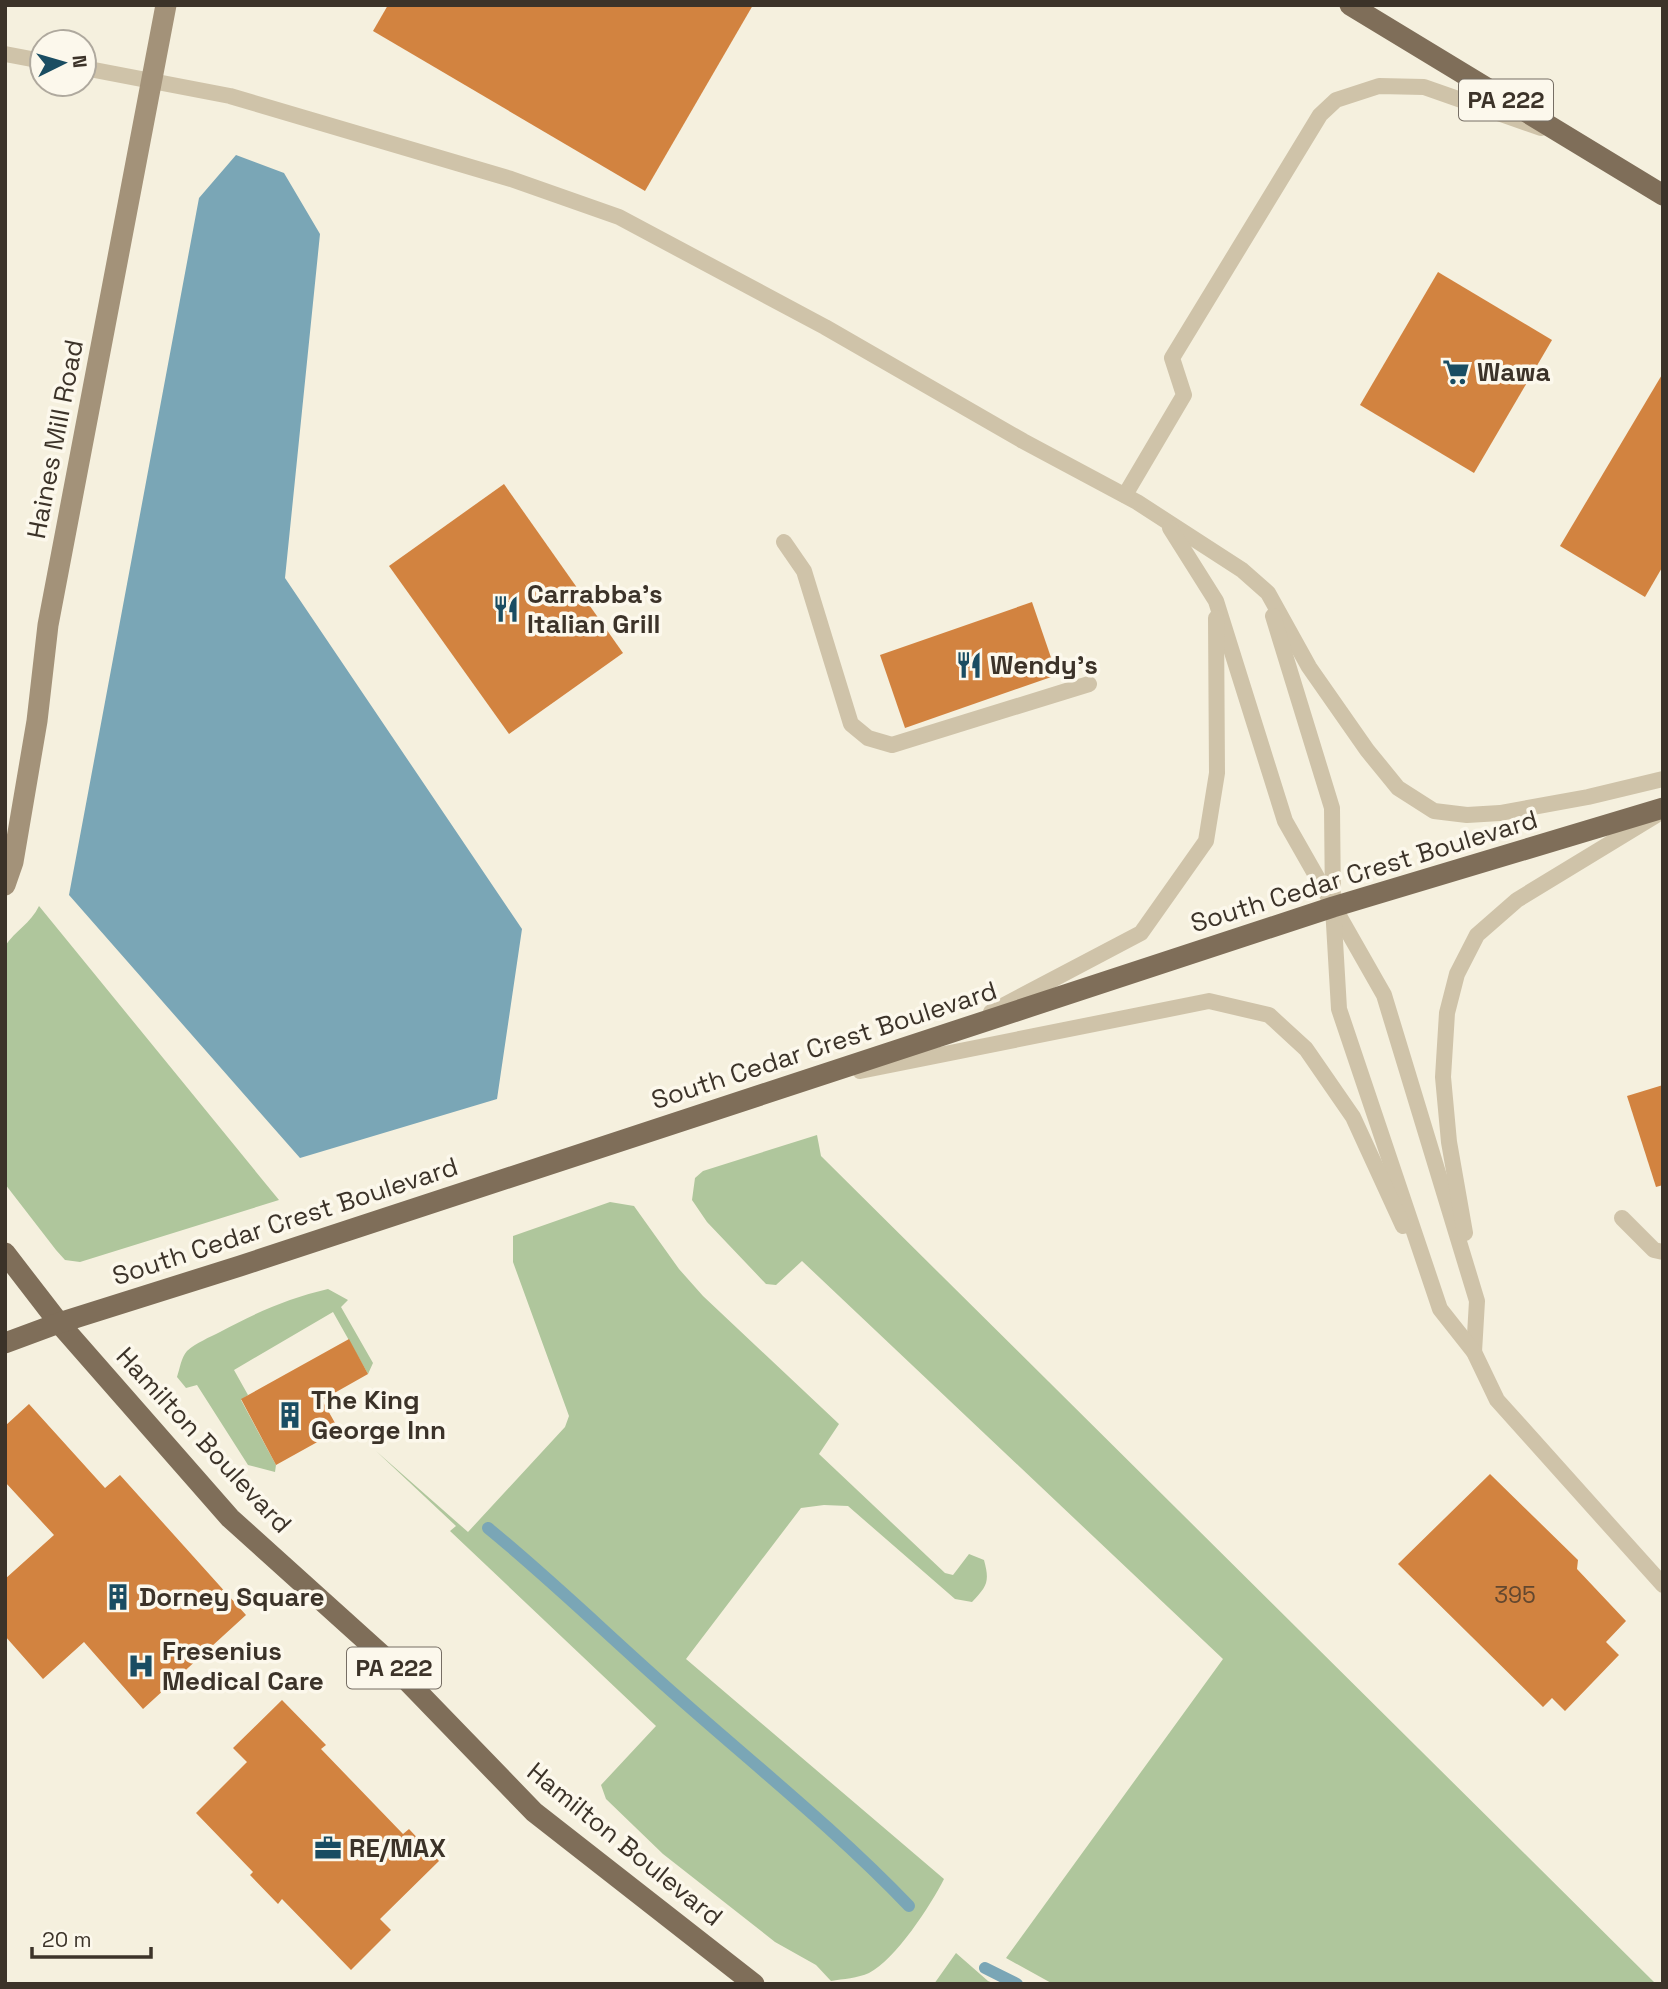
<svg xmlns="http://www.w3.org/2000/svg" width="1668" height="1989" font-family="'Space Grotesk',sans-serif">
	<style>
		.green { fill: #afc69c }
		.water { fill: #7aa6b6 }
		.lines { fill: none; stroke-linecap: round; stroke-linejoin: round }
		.stream { stroke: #7aa6b6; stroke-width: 12 }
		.building { fill: #d28340 }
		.lane { stroke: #cfc3a9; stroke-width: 16 }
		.secondary { stroke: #a39279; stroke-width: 21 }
		.primary { stroke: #7f6e59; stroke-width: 21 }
		.labels { text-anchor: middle; stroke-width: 7; stroke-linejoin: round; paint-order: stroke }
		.number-label { font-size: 23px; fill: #62472f }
		.shield { fill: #fcf8ec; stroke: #766e64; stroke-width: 2 }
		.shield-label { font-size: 24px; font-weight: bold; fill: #3c3329 }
		.poi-label { font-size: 26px; font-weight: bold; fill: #3c3329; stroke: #fcf8ec; text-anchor: start }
		.street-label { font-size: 26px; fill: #3c3329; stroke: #fcf8ec }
	</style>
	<rect width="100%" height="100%" fill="#f5f0de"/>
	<g class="green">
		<path d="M39,906L279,1200L80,1262L65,1260L56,1250L5,1184V946C15,931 31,923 39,906Z"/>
		<path d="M817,1135L821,1156L1656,1984H1053L1006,1958L1223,1659L802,1261L776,1285L766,1284L707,1222L692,1200L695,1178L703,1171Z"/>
		<path d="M610,1202L634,1206L679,1269L703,1296L839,1424L819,1454L945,1573L953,1575L969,1554L984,1560C990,1582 987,1586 972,1602L955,1599L848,1506L824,1505L801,1508L686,1659L944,1879C931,1905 895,1960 869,1973C858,1978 843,1979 831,1981L816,1965L775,1942L663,1854L606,1799L601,1785L656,1726L450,1531L456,1526L376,1451L468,1532L565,1427L569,1416L513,1262V1236Z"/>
		<path d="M328,1289L348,1300L341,1307L373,1363L368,1374L333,1312L234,1370L248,1395L241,1400L276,1465L275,1472L248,1465L197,1385L186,1388L177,1377C180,1368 181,1358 187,1351C196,1343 210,1337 220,1332C255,1313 289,1298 328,1289Z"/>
		<path d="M956,1953L988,1981L996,1984H934Z"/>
	</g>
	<path class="water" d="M236,155L284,173L320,234L285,578L522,929L497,1099L300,1158L69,895L199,198Z"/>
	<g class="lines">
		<g class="stream">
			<path d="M488,1528C554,1582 615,1642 679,1698C757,1767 837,1831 909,1906"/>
			<path d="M985,1968L1017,1984"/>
		</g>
	</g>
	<g class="building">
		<path d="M388,5H753L645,191L373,31Z"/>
		<path d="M1438,272L1552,340L1474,473L1360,405Z"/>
		<path d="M1663,373V566L1645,597L1560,546Z"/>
		<path d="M504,484L623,653L509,734L389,566Z"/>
		<path d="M1032,602L1057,675L905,728L880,655Z"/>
		<path d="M1663,1085V1185L1656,1187L1627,1096Z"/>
		<path d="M349,1339L368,1374L322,1400L339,1430L276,1465L241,1399Z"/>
		<path d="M29,1404L105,1488L120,1475L246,1615L143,1709L84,1642L43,1679L5,1636V1579L54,1535L5,1482V1426Z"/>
		<path d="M1490,1474L1578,1560L1577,1569L1626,1621L1606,1642L1619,1655L1565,1711L1552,1698L1543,1707L1398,1564Z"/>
		<path d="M282,1700L326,1745L321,1749L403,1834L409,1829L439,1861L380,1919L391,1930L351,1970L282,1899L278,1904L250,1875L253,1872L196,1813L247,1762L233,1748Z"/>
	</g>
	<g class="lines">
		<g class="lane">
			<path d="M5,54L42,61"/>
			<path d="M84,68L230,96L511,179L619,217L825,327L1023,441L1137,502L1242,570L1268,593L1309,667L1367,750L1398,788L1434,811L1467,815L1500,813L1588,797L1663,779"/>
			<path d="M1125,495L1184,395L1172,358L1320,115L1336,100L1379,86L1424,87L1541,128"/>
			<path d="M1170,528L1216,601L1285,821L1384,995L1477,1301L1474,1352"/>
			<path d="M784,542L804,571L851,724L868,738L892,745L1089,684"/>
			<path d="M1273,616L1332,808L1333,907L1339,1009L1440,1309L1474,1352L1497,1400L1663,1585"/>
			<path d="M991,1012L1141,933L1206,841L1217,773L1216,618"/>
			<path d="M860,1071L1209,1001L1269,1015L1306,1049L1353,1117L1403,1226"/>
			<path d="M1622,1218L1654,1250L1663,1252"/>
			<path d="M1465,1233L1449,1142L1443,1077L1447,1013L1457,974L1477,935L1517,900L1655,816"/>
		</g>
		<path class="secondary" d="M5,885L13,862L37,721L48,625L166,5"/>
		<g class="primary">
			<path d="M1350,5L1663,195"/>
			<path d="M5,1253L59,1323L230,1518L382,1655L534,1812L754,1984"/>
			<path d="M5,1343L59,1323L240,1266L1333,907L1663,808"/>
		</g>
	</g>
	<defs>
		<symbol id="supermarket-bare" viewBox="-9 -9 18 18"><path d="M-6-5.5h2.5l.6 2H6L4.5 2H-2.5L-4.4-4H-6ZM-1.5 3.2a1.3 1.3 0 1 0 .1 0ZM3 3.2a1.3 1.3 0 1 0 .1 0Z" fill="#1a4d62" stroke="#fcf8ec" stroke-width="2.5" paint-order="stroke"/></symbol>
		<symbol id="restaurant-bare" viewBox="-9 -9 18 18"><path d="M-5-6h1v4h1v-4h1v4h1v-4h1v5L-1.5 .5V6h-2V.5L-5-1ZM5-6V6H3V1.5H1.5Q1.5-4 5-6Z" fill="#1a4d62" stroke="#fcf8ec" stroke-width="2.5" paint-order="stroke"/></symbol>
		<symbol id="building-bare" viewBox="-9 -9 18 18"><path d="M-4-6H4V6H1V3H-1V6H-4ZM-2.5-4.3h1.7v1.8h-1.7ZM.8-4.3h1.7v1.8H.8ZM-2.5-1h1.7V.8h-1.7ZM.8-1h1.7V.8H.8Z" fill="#1a4d62" stroke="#fcf8ec" stroke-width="2.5" paint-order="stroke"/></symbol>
		<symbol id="hospital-bare" viewBox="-9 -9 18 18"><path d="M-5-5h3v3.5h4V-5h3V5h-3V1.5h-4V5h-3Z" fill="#1a4d62" stroke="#fcf8ec" stroke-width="2.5" paint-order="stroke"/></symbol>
		<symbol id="office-bare" viewBox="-9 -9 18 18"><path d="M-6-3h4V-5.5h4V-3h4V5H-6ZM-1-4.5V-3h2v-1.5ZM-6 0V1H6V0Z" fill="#1a4d62" stroke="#fcf8ec" stroke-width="2.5" paint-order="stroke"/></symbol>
	</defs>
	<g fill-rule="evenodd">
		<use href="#supermarket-bare" x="1437" y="353" width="38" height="38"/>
		<use href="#restaurant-bare" x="487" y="590" width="38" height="38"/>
		<use href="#restaurant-bare" x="950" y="646" width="38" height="38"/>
		<use href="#building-bare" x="271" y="1396" width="38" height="38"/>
		<use href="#building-bare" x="99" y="1578" width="38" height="38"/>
		<use href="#hospital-bare" x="122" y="1647" width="38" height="38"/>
		<use href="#office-bare" x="309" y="1829" width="38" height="38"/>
	</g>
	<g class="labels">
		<g class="number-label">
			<text x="1515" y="1603">395</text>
		</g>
		<g class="shield">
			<rect x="1459" y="79.5" width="94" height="41" rx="5"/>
			<rect x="347" y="1647.5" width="94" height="41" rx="5"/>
		</g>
		<g class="shield-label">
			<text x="1506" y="108">PA 222</text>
			<text x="394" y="1676">PA 222</text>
		</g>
		<g class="poi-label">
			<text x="1477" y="381">Wawa</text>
			<text x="527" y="603">Carrabba's<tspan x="527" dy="30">Italian Grill</tspan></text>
			<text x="990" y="674">Wendy's</text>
			<text x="311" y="1409">The King<tspan x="311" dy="30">George Inn</tspan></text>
			<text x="139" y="1606">Dorney Square</text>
			<text x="162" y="1660">Fresenius<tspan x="162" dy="30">Medical Care</tspan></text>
			<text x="349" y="1857">RE/MAX</text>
		</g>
		<g class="street-label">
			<text transform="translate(55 439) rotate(-79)" y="9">Haines Mill Road</text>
			<text transform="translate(1364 871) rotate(-17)" y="9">South Cedar Crest Boulevard</text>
			<text transform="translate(824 1045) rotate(-18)" y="9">South Cedar Crest Boulevard</text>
			<text transform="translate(285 1221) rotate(-18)" y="9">South Cedar Crest Boulevard</text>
			<text transform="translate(204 1440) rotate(47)" y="9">Hamilton Boulevard</text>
			<text transform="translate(625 1844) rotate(39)" y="9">Hamilton Boulevard</text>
		</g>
	</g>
	<rect width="1668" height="1989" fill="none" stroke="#3c3329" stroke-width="14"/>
	<g transform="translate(63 63) rotate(85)"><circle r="33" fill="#fcf8ec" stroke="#afa99e" stroke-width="2"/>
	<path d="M0-5L12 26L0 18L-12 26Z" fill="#1a4d62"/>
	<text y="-10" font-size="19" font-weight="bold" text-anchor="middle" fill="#3c3329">N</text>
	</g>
	<path d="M32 1947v10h119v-10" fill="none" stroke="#3c3329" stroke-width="3.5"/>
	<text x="42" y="1947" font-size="21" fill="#3c3329" stroke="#fcf8ec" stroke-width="5" paint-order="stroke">20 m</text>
</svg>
